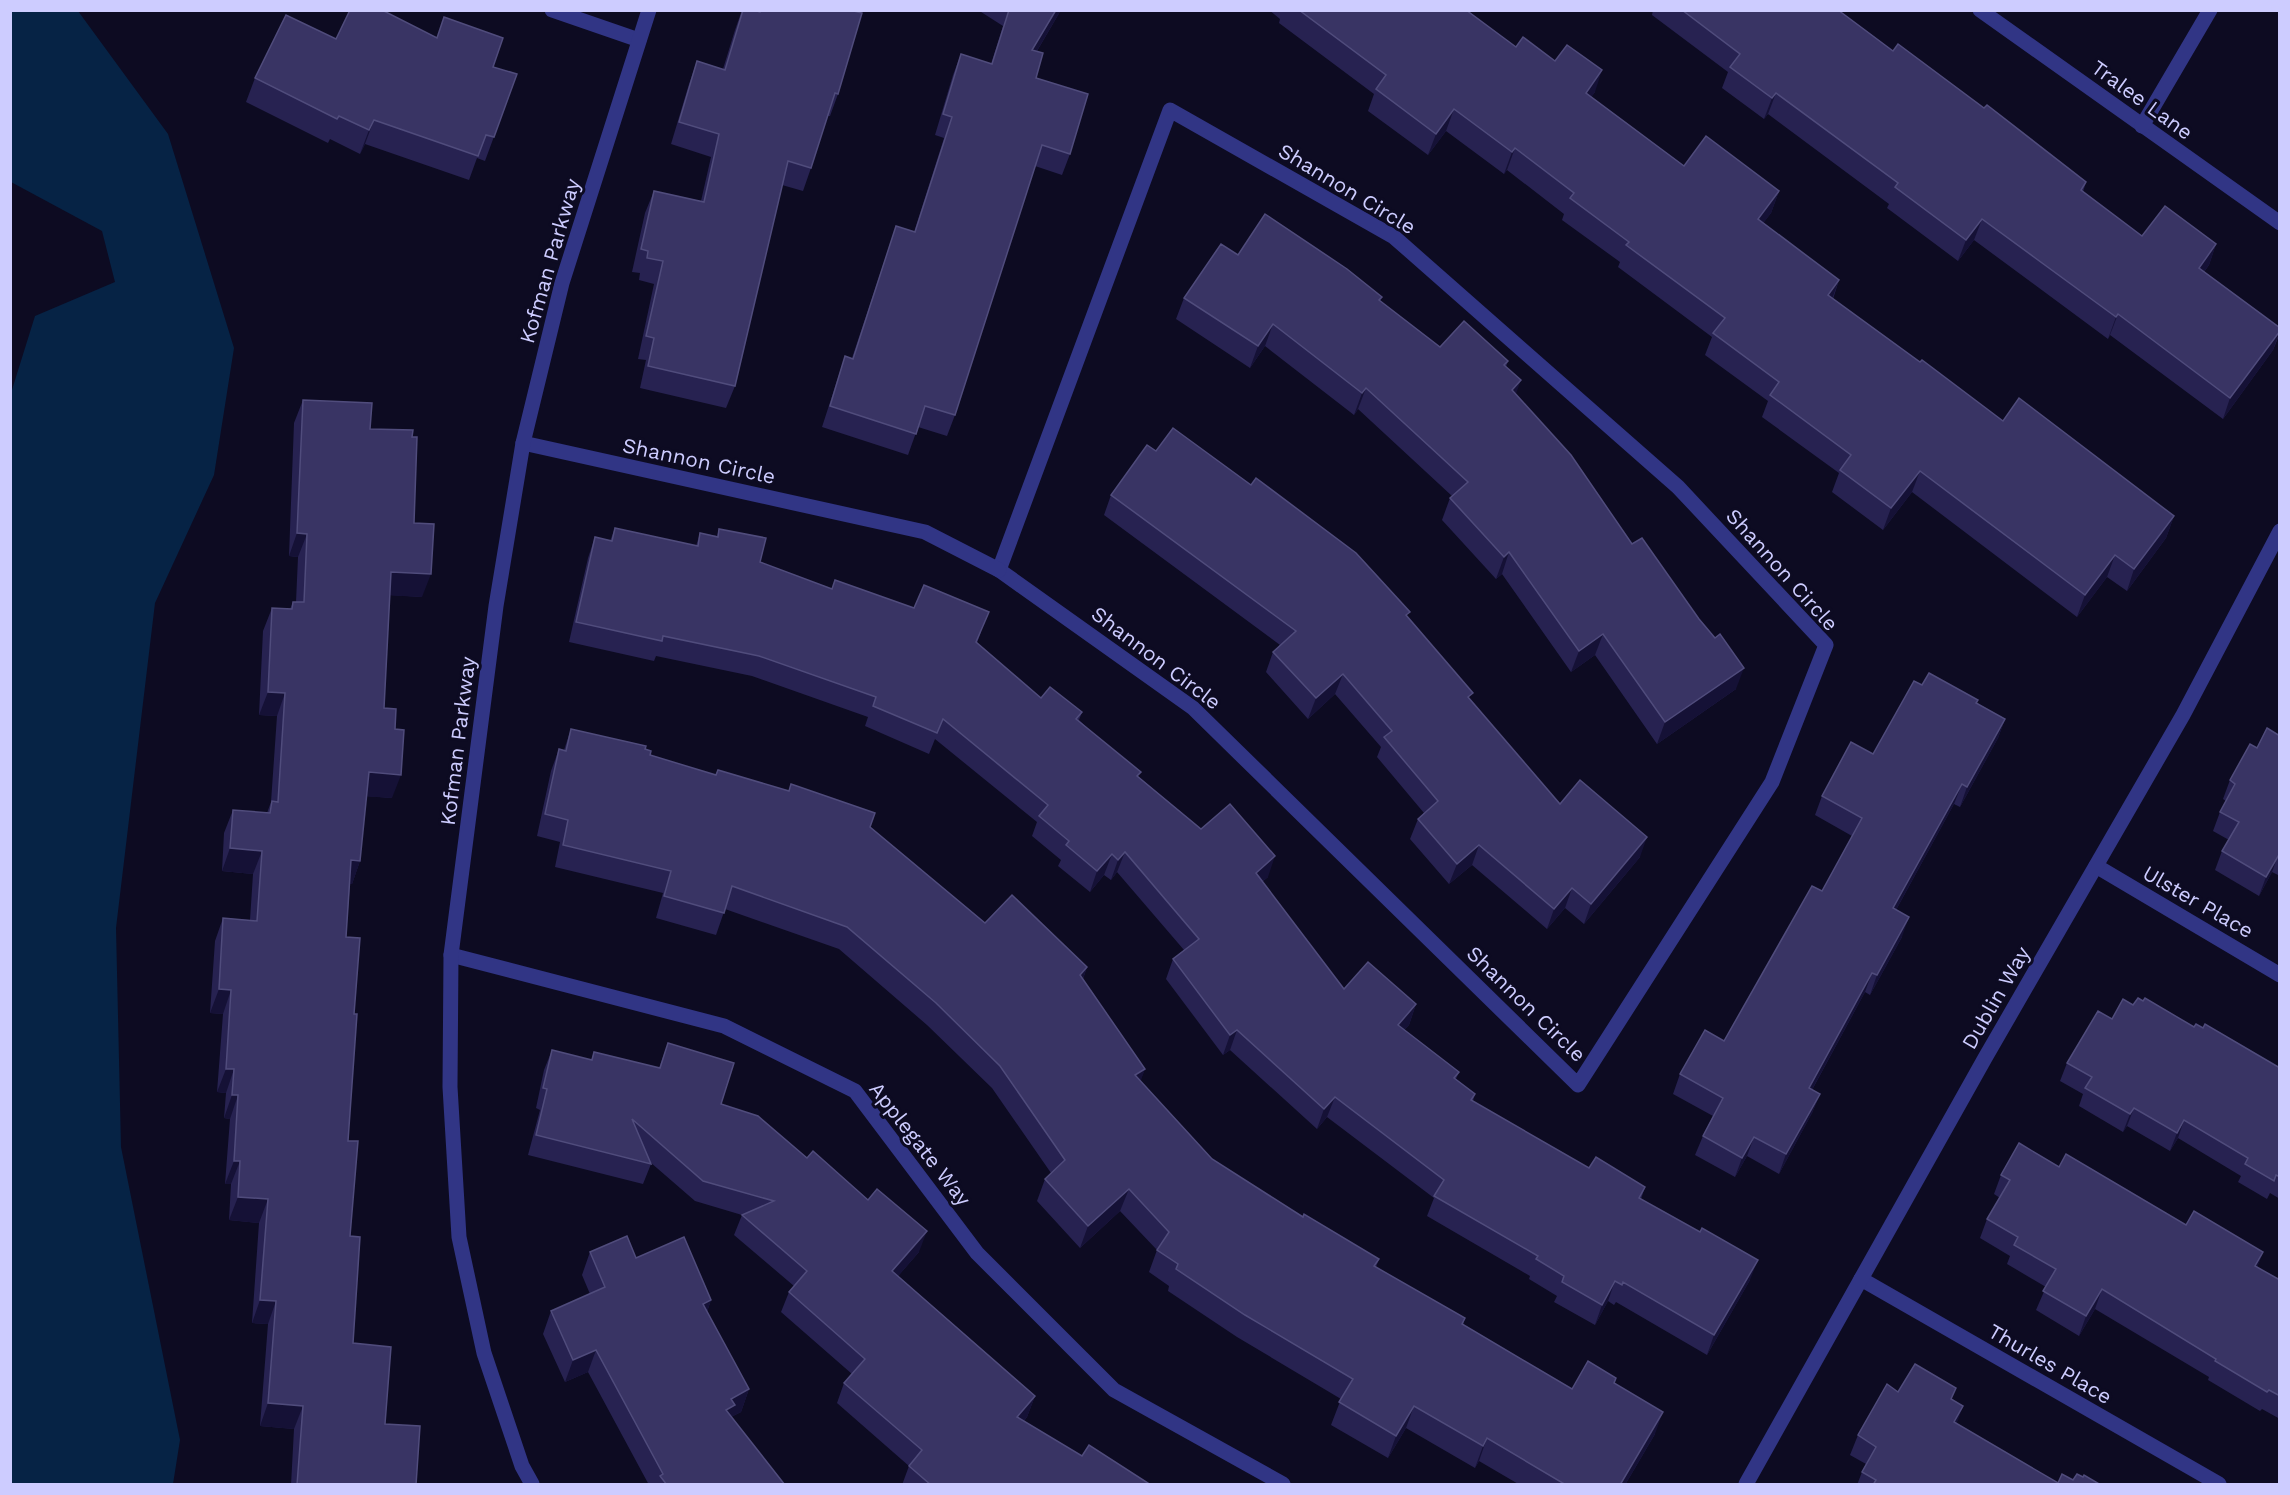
<svg xmlns="http://www.w3.org/2000/svg" width="2290" height="1495" font-family="'Work Sans',sans-serif">
	<style>
		.water { fill: #062345 }
		.lines { fill: none; stroke-linecap: round; stroke-linejoin: round }
		.minor { stroke: #313585; stroke-width: 15 }
		.wall { fill: #272251 }
		.shaded-wall { fill: #151136 }
		.building { fill: #393464; stroke: #504c7c; stroke-width: 1.5 }
		.labels { text-anchor: middle; stroke-width: 6; stroke-linejoin: round; paint-order: stroke }
		.street-label { font-size: 21px; fill: #cdccff; stroke: #0d0b22 }
	</style>
	<rect width="100%" height="100%" fill="#0d0b22"/>
	<path class="water" d="M10,11H78L168,134L234,348L214,475L155,603L116,928L121,1147L180,1440L173,1484H11V393L35,316L115,282L102,231L11,182Z"/>
	<g class="lines">
		<g class="minor">
			<path d="M552,10L639,40"/>
			<path d="M1980,10L2280,223"/>
			<path d="M1170,110L1394,237L1678,487L1826,645L1772,782L1578,1085L1193,708L999,570Z"/>
			<path d="M2142,126L2210,10"/>
			<path d="M523,443L925,532L999,570"/>
			<path d="M2096,866L2280,975"/>
			<path d="M451,955L724,1026L855,1091L977,1253L1114,1390L1283,1484"/>
			<path d="M1861,1279L2219,1484"/>
			<path d="M532,1484L522,1466L484,1353L459,1237L450,1087L451,955L496,606L523,443L562,283L649,10"/>
			<path d="M1746,1484L1985,1058L2183,715L2280,531"/>
		</g>
	</g>
	<g class="wall">
		<path d="M742,10L760,12L855,11L838,94L830,116H827L811,168L803,191L782,185L735,386L726,408L640,388L646,360L638,359L654,284L639,280L640,273L632,272L645,213L654,191L701,201L711,157L671,144L689,84L697,61L723,69L735,30Z"/>
		<path d="M978,10H1061L1037,51L1036,78L1070,154L1062,175L1035,166L955,415L947,436L918,427L908,455L822,427L845,356L852,358L896,226L914,232L944,138L935,135L953,75L961,54L991,64L1003,26Z"/>
		<path d="M1269,10H1466L1516,47L1595,92L1591,97L1684,166L1779,191L1771,213L1763,223L1839,280L1833,299L1920,362L2003,421L2174,516L2166,538L2127,591L2107,577L2077,617L1912,492L1883,530L1832,492L1839,473L1762,417L1768,401L1705,355L1712,337L1618,267L1620,262L1562,220L1564,214L1507,170L1504,174L1446,131L1428,155L1368,111L1374,94L1279,23L1280,19Z"/>
		<path d="M1653,10H1838L1893,51L1984,108L2086,182L2083,192L2142,236L2216,244L2209,265L2204,272L2280,328V333L2273,350L2223,419L2110,335L2108,339L1974,240L1958,261L1887,208L1889,204L1768,114L1764,119L1722,88L1728,72L1652,15Z"/>
		<path d="M336,39L493,67L517,74L485,161L477,158L469,180L365,144L360,154L330,139L328,143L246,102L255,78Z"/>
		<path d="M1238,255L1382,297L1380,301L1440,347L1508,361L1506,367L1515,394L1632,544L1736,689L1657,744L1595,655L1571,672L1502,574L1496,579L1442,520L1450,498L1452,496L1358,409L1354,415L1265,346L1250,368L1176,319L1184,298Z"/>
		<path d="M303,400L370,429L412,437L414,523L422,597L390,595L384,708L392,798L366,796L360,861L352,884H350L346,937L354,1014L348,1141L353,1343L385,1424L416,1485H291L294,1429L260,1426L268,1324L252,1323L259,1223L229,1220L231,1184H225L230,1119L224,1118L226,1093L217,1092L223,1014L210,1013L215,941L223,918L250,920L253,874L222,871L224,833L233,810L267,813L271,802L277,716L259,715L263,631L272,608L290,609L293,602H296L298,557L289,556L294,423Z"/>
		<path d="M1156,451L1408,618L1470,700L1560,804L1640,857L1584,924L1565,908L1547,929L1472,865L1449,884L1410,839L1418,819L1424,813L1377,757L1381,747L1335,694L1308,719L1266,672L1273,652L1280,645L1104,515L1111,495Z"/>
		<path d="M615,528L696,546L700,533L717,536L719,529L760,562L832,589L981,632L977,643L1041,698L1082,712L1079,720L1139,777L1201,829L1268,877L1262,882L1344,989L1416,1004L1409,1025L1404,1030L1459,1072L1456,1079L1475,1094L1473,1101L1589,1168L1645,1187L1641,1199L1750,1280L1707,1355L1616,1302L1614,1305L1608,1301L1595,1325L1554,1302L1557,1296L1529,1279L1530,1276L1427,1216L1434,1198L1327,1117L1317,1129L1230,1050L1223,1055L1166,979L1173,959L1184,950L1117,872L1111,880L1104,875L1090,892L1058,866L1061,860L1032,836L1037,822L935,739L929,754L865,726L868,717L752,676L656,656L654,661L569,642L588,558L595,537L610,541Z"/>
		<path d="M1922,685L1978,700L1977,703L2005,719L1998,738L1960,807L1954,804L1896,910L1902,937L1870,995L1865,992L1812,1090L1820,1094L1812,1113L1779,1174L1747,1156L1735,1177L1695,1155L1703,1136L1713,1116L1673,1094L1680,1074L1724,1041L1822,891L1852,836L1815,815L1822,796L1873,754Z"/>
		<path d="M571,729L645,749L650,755L716,775L718,770L870,827L985,923L1087,967L1083,979L1145,1069L1140,1081L1212,1159L1303,1217L1379,1259L1376,1267L1465,1318L1463,1325L1572,1389L1614,1383L1655,1434L1625,1485H1520L1479,1461L1475,1468L1406,1428L1388,1458L1331,1425L1341,1399L1237,1337L1168,1291L1169,1286L1149,1272L1157,1250L1120,1211L1080,1248L1037,1201L1045,1179L1051,1173L992,1088L927,1025L839,949L725,909L716,935L656,918L663,893L555,867L560,842L537,836L551,771L559,749L564,750Z"/>
		<path d="M2280,736V876L2272,872L2259,896L2215,870L2222,851L2229,840L2213,831L2220,812L2226,801L2223,799L2230,780L2257,748Z"/>
		<path d="M2133,1005L2194,1027L2280,1068V1199L2270,1193L2267,1199L2238,1182L2241,1176L2178,1138L2170,1151L2127,1126L2123,1132L2079,1106L2083,1094L2060,1081L2067,1063L2112,1019Z"/>
		<path d="M668,1043L721,1104L919,1252L898,1276L1035,1396L1027,1417L1024,1421L1082,1456L1151,1485H902L909,1466L837,1403L844,1383L852,1374L781,1312L789,1292L794,1286L734,1235L742,1215L695,1201L650,1162L651,1164L643,1184L528,1155L540,1110L536,1108L544,1070L552,1050L591,1060L594,1052L659,1068Z"/>
		<path d="M2059,1167L2186,1225L2263,1252L2257,1267L2280,1280V1419L2262,1409L2260,1411L2208,1380L2209,1377L2095,1309L2079,1336L2036,1310L2046,1287L2007,1264L2010,1256L1980,1238L1987,1219L2000,1198L1994,1194L2001,1175Z"/>
		<path d="M590,1252L636,1258L711,1300L707,1312L749,1389L741,1412L731,1417L785,1485H649L588,1372L565,1382L543,1334L551,1311L590,1294L582,1275Z"/>
		<path d="M1898,1392L1952,1400L1957,1424L2058,1483L2073,1480L2083,1477L2101,1485H1857L1862,1472L1866,1464L1850,1455L1858,1435Z"/>
	</g>
	<g class="shaded-wall">
		<path d="M1056,10H1061L1025,71L1032,50Z"/>
		<path d="M1602,70L1595,92L1578,115L1586,93Z"/>
		<path d="M1776,93L1768,114L1764,119L1772,98Z"/>
		<path d="M1454,109L1446,131L1428,155L1436,134Z"/>
		<path d="M374,120L365,144L360,154L369,130Z"/>
		<path d="M1515,148L1507,170L1504,174L1512,152Z"/>
		<path d="M1779,191L1771,213L1750,241L1758,219Z"/>
		<path d="M1982,219L1974,240L1958,261L1966,240Z"/>
		<path d="M2216,244L2209,265L2191,289L2199,268Z"/>
		<path d="M1839,280L1831,302L1828,295Z"/>
		<path d="M2118,314L2110,335L2108,339L2116,317Z"/>
		<path d="M1273,324L1265,346L1250,368L1258,346Z"/>
		<path d="M2280,331L2273,350L2223,419L2230,398Z"/>
		<path d="M1521,380L1513,402L1512,390Z"/>
		<path d="M1366,388L1358,409L1354,415L1362,393Z"/>
		<path d="M1920,471L1912,492L1883,530L1891,508Z"/>
		<path d="M2174,516L2166,538L2127,591L2134,569Z"/>
		<path d="M297,533L307,534L298,557L289,556Z"/>
		<path d="M1509,552L1502,574L1496,579L1504,557Z"/>
		<path d="M2115,555L2107,577L2077,617L2085,595Z"/>
		<path d="M391,572L431,574L422,597L383,595Z"/>
		<path d="M1603,634L1595,655L1571,672L1579,651Z"/>
		<path d="M1744,668L1736,689L1657,744L1665,722Z"/>
		<path d="M1343,674L1335,694L1308,719L1316,698Z"/>
		<path d="M268,692L285,693L277,716L259,715Z"/>
		<path d="M2005,719L1998,738L1960,807L1967,787Z"/>
		<path d="M369,772L401,775L392,798L360,796Z"/>
		<path d="M1962,784L1954,804L1886,928L1893,908Z"/>
		<path d="M1647,837L1640,857L1584,924L1591,904Z"/>
		<path d="M1479,845L1472,865L1449,884L1457,864Z"/>
		<path d="M230,848L262,851L253,874L222,871Z"/>
		<path d="M1125,852L1117,872L1111,880L1118,860Z"/>
		<path d="M2279,853L2272,872L2259,896L2266,877Z"/>
		<path d="M1112,854L1104,875L1090,892L1097,871Z"/>
		<path d="M1275,856L1268,877L1248,893L1256,873Z"/>
		<path d="M351,860L360,861L352,884L343,883Z"/>
		<path d="M1572,888L1565,908L1547,929L1554,909Z"/>
		<path d="M1909,917L1902,937L1870,995L1877,975Z"/>
		<path d="M1087,967L1079,990L1080,975Z"/>
		<path d="M1872,973L1865,992L1802,1108L1809,1088Z"/>
		<path d="M219,989L231,990L223,1014L210,1013Z"/>
		<path d="M1416,1004L1409,1025L1390,1045L1398,1025Z"/>
		<path d="M1237,1030L1230,1050L1223,1055L1230,1035Z"/>
		<path d="M226,1069H234L226,1093L217,1092Z"/>
		<path d="M1145,1069L1137,1091L1135,1075Z"/>
		<path d="M1820,1094L1812,1113L1779,1174L1786,1154Z"/>
		<path d="M232,1095H238L230,1119L224,1118Z"/>
		<path d="M1335,1097L1327,1117L1317,1129L1324,1109Z"/>
		<path d="M2134,1108L2127,1126L2123,1132L2130,1114Z"/>
		<path d="M2184,1120L2178,1138L2170,1151L2177,1133Z"/>
		<path d="M1754,1137L1747,1156L1735,1177L1742,1158Z"/>
		<path d="M234,1161H240L231,1184H225Z"/>
		<path d="M1129,1189L1120,1211L1080,1248L1088,1226Z"/>
		<path d="M238,1197L268,1199L259,1223L229,1220Z"/>
		<path d="M927,1231L919,1252L885,1291L892,1271Z"/>
		<path d="M2263,1252L2256,1271L2255,1266Z"/>
		<path d="M1758,1260L1750,1280L1707,1355L1714,1335Z"/>
		<path d="M1615,1281L1608,1301L1595,1325L1602,1305Z"/>
		<path d="M2102,1289L2095,1309L2079,1336L2086,1316Z"/>
		<path d="M260,1300L276,1301L268,1324L252,1323Z"/>
		<path d="M711,1300L703,1323V1304Z"/>
		<path d="M596,1350L588,1372L565,1382L573,1360Z"/>
		<path d="M749,1389L741,1412L731,1417L718,1433L731,1399Z"/>
		<path d="M1035,1396L1027,1417L1010,1437L1017,1417Z"/>
		<path d="M268,1403L303,1406L294,1429L260,1426Z"/>
		<path d="M1414,1406L1406,1428L1388,1458L1396,1436Z"/>
		<path d="M1963,1406L1956,1426L1954,1422Z"/>
		<path d="M1663,1412L1655,1434L1625,1485H1620Z"/>
		<path d="M1487,1438L1479,1461L1475,1468L1483,1446Z"/>
	</g>
	<g class="building">
		<path d="M350,10H382L437,38L444,17L503,38L493,67L517,74L494,137L486,135L478,156L374,120L369,130L339,116L337,119L255,78L286,15L336,39Z"/>
		<path d="M743,10H754L760,12L761,10H855L854,11L862,13L838,94L835,93L811,168L788,161L735,386L648,366L654,338L646,336L663,261L647,258L648,251L641,249L654,191L704,202L719,134L679,122L697,61L725,70Z"/>
		<path d="M1009,10H1056L1032,50L1043,53L1036,78L1088,94L1070,154L1042,145L955,415L925,406L916,434L830,406L845,356L853,359L896,226L915,232L952,117L943,114L961,54L992,64Z"/>
		<path d="M1299,10H1466L1516,47L1523,37L1555,61L1567,45L1602,70L1586,93L1684,166L1706,136L1779,191L1758,219L1839,280L1828,295L1920,362L1922,360L2003,421L2019,398L2174,516L2134,569L2115,555L2085,595L1920,471L1891,508L1840,470L1851,455L1770,395L1779,382L1713,333L1725,318L1626,245L1629,242L1570,198L1574,193L1515,148L1512,152L1454,109L1436,134L1376,89L1386,75Z"/>
		<path d="M1682,10H1838L1893,51L1898,44L1984,108L1987,105L2086,182L2081,190L2142,236L2165,206L2216,244L2199,268L2280,328V331L2230,398L2118,314L2116,317L1982,219L1966,240L1895,187L1898,183L1776,93L1772,98L1730,67L1740,54Z"/>
		<path d="M1265,214L1347,269L1382,297L1379,300L1440,347L1464,321L1508,361L1504,365L1521,380L1512,390L1571,455L1632,544L1642,538L1699,619L1715,638L1720,634L1744,668L1665,722L1603,634L1579,651L1509,552L1504,557L1450,498L1468,482L1366,388L1362,393L1273,324L1258,346L1184,298L1221,244L1238,255Z"/>
		<path d="M303,400L372,403L370,429L413,430L412,437H417L414,523L434,524L431,574L391,572L384,708L396,709L395,729L404,730L401,775L369,772L360,861L351,860L346,937L360,938L354,1014H357L348,1141H358L350,1236L360,1237L353,1343L391,1347L385,1424L420,1426L416,1485H297L303,1406L268,1403L276,1301L260,1300L268,1199L238,1197L240,1161H234L238,1095H232L234,1069H226L231,990L219,989L223,918L257,921L262,851L230,848L233,810L270,813L272,801L278,802L285,693L268,692L272,608L292,609L293,602H304L307,534L297,533Z"/>
		<path d="M1173,428L1251,485L1256,478L1356,553L1410,612L1406,615L1473,693L1468,697L1560,804L1580,780L1647,837L1591,904L1572,888L1554,909L1479,845L1457,864L1418,819L1438,801L1384,737L1392,731L1343,674L1316,698L1273,652L1296,631L1111,495L1147,445L1156,451Z"/>
		<path d="M615,528L698,546L700,533L718,537L719,529L766,538L760,562L832,589L835,580L914,608L924,585L989,612L976,642L1041,698L1050,687L1082,712L1076,719L1141,772L1137,776L1201,829L1230,804L1275,856L1256,873L1344,989L1368,962L1416,1004L1398,1025L1459,1072L1454,1078L1475,1094L1471,1100L1589,1168L1596,1157L1645,1187L1639,1198L1700,1232L1702,1228L1758,1260L1714,1335L1623,1282L1622,1285L1615,1281L1602,1305L1562,1282L1564,1276L1536,1259L1538,1256L1434,1196L1444,1180L1335,1097L1324,1109L1237,1030L1230,1035L1173,959L1199,939L1125,852L1118,860L1112,854L1097,871L1066,845L1069,841L1039,816L1048,805L943,719L937,733L873,706L876,697L759,656L663,636L662,641L576,622L595,537L612,541Z"/>
		<path d="M1929,673L1978,700L1976,703L2005,719L1967,787L1962,784L1893,908L1909,917L1877,975L1872,973L1809,1088L1820,1094L1786,1154L1754,1137L1742,1158L1703,1136L1723,1098L1680,1074L1705,1030L1724,1041L1812,886L1822,891L1862,818L1822,796L1851,742L1873,754L1914,681L1922,685Z"/>
		<path d="M2267,728L2280,736V853L2266,877L2222,851L2239,822L2220,812L2235,784L2230,780L2250,744L2257,748Z"/>
		<path d="M571,729L646,746L645,749L651,751L650,755L716,775L718,770L789,791L791,784L875,813L870,827L985,923L1012,895L1087,967L1080,975L1145,1069L1135,1075L1212,1159L1303,1217L1304,1214L1379,1259L1374,1266L1465,1318L1462,1324L1572,1389L1588,1361L1616,1378L1614,1383L1663,1412L1620,1485H1566L1487,1438L1483,1446L1414,1406L1396,1436L1339,1402L1353,1379L1245,1315L1176,1269L1178,1264L1157,1250L1169,1232L1129,1189L1088,1226L1045,1179L1065,1160L1000,1066L936,1003L847,927L732,886L724,913L664,896L671,871L563,845L568,820L545,814L559,749L566,751Z"/>
		<path d="M2138,998L2143,1001L2145,998L2194,1027L2196,1024L2203,1028L2205,1024L2280,1068V1177L2276,1175L2274,1181L2245,1164L2248,1158L2184,1120L2177,1133L2134,1108L2130,1114L2085,1088L2092,1077L2067,1063L2098,1011L2112,1019L2123,999L2133,1005Z"/>
		<path d="M668,1043L734,1063L721,1104L758,1116L807,1158L813,1151L868,1200L877,1189L927,1231L892,1271L1035,1396L1017,1417L1082,1456L1089,1445L1151,1485H931L909,1466L922,1450L844,1383L865,1359L789,1292L807,1271L742,1215L774,1201L703,1181L632,1119L651,1164L536,1135L547,1089L543,1088L552,1050L592,1060L594,1052L660,1068Z"/>
		<path d="M2019,1143L2059,1167L2066,1154L2186,1225L2194,1211L2263,1252L2255,1266L2280,1280V1396L2269,1390L2267,1392L2215,1361L2216,1359L2102,1289L2086,1316L2043,1291L2056,1269L2014,1245L2018,1237L1987,1219L2010,1180L2001,1175Z"/>
		<path d="M627,1236L636,1258L684,1237L711,1300L703,1304L749,1389L731,1399L735,1405L726,1410L785,1485H667L660,1476L663,1474L596,1350L573,1360L551,1311L605,1287L590,1252Z"/>
		<path d="M1915,1364L1956,1388L1951,1399L1963,1406L1954,1422L2058,1483L2062,1474L2073,1480L2077,1474L2083,1477L2084,1475L2101,1485H1873L1876,1480L1862,1472L1876,1447L1858,1435L1887,1384L1898,1392Z"/>
	</g>
	<g class="labels">
		<g class="street-label">
			<text transform="translate(2142 100) rotate(36)" y="7">Tralee Lane</text>
			<text transform="translate(1347 189) rotate(31)" y="7">Shannon Circle</text>
			<text transform="translate(550 261) rotate(-74)" y="7">Kofman Parkway</text>
			<text transform="translate(699 461) rotate(12)" y="7">Shannon Circle</text>
			<text transform="translate(1782 570) rotate(48)" y="7">Shannon Circle</text>
			<text transform="translate(1156 658) rotate(37)" y="7">Shannon Circle</text>
			<text transform="translate(458 741) rotate(-83)" y="7">Kofman Parkway</text>
			<text transform="translate(2198 902) rotate(30)" y="7">Ulster Place</text>
			<text transform="translate(1996 998) rotate(-60)" y="7">Dublin Way</text>
			<text transform="translate(1526 1004) rotate(44)" y="7">Shannon Circle</text>
			<text transform="translate(920 1144) rotate(52)" y="7">Applegate Way</text>
			<text transform="translate(2050 1364) rotate(30)" y="7">Thurles Place</text>
		</g>
	</g>
	<rect width="2290" height="1495" fill="none" stroke="#cdccff" stroke-width="24"/>
</svg>
